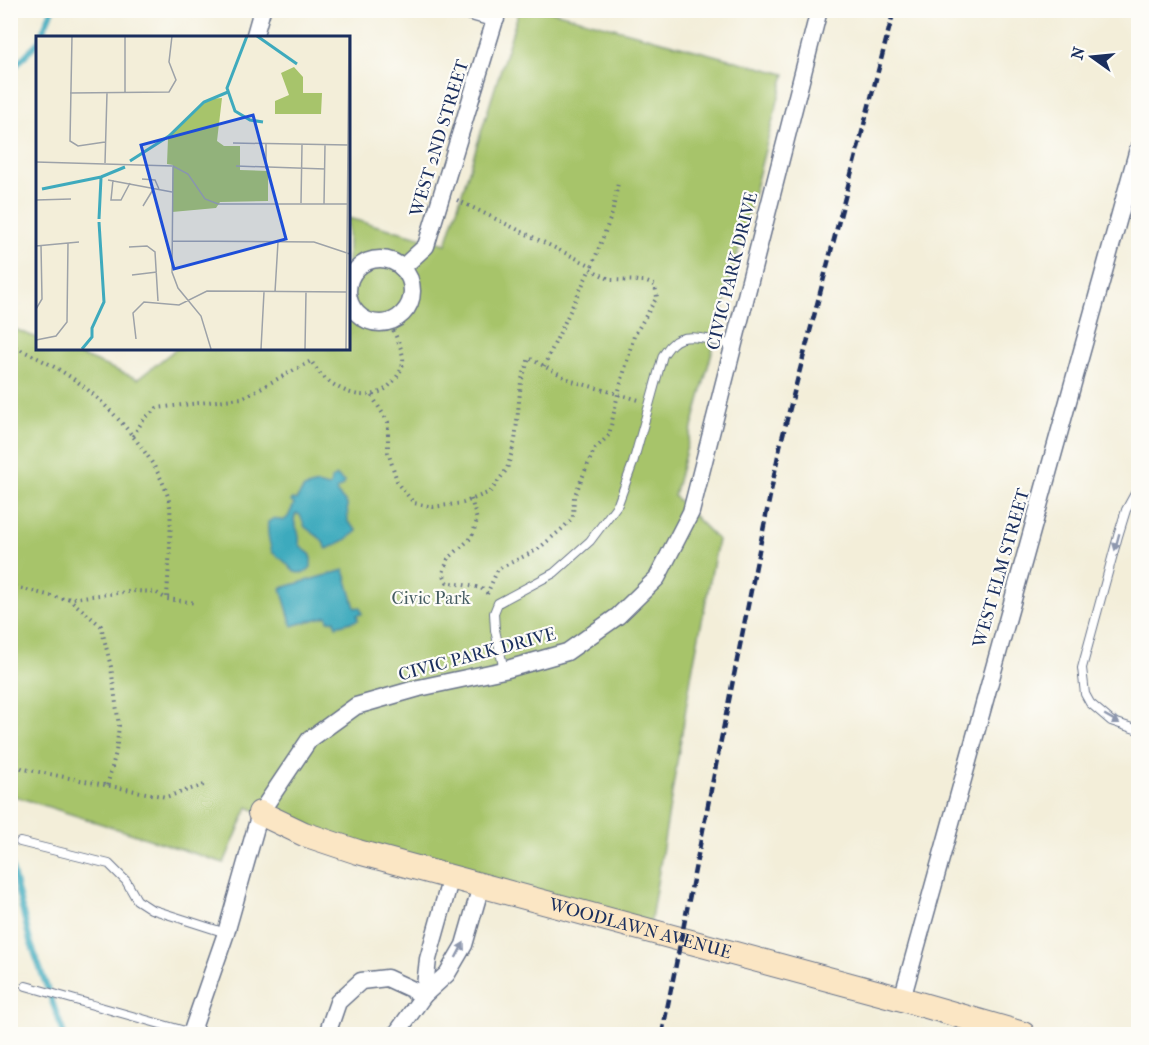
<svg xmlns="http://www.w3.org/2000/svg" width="1149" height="1045" font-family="'IM FELL French Canon',serif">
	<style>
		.green { fill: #a7c46b; stroke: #617a64; stroke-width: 1.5 }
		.water { fill: #3eaabd; stroke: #2c6c8e; stroke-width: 1.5 }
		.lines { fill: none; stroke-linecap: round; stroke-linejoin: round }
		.stream { stroke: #3eaabd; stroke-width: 6 }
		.lane-casing { stroke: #677289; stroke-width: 10 }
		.street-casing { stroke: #677289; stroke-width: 19 }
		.secondary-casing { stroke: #677289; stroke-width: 26 }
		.path { stroke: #677289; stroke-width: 4; stroke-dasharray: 1.5 4.5; stroke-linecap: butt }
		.lane { stroke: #fff; stroke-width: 8 }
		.street { stroke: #fff; stroke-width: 16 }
		.secondary { stroke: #fbe6c4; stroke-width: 24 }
		.rail { stroke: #1b2f5e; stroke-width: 4.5; stroke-dasharray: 9 4.5; stroke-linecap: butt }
		.oneway { fill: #8d97ae }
		.labels { text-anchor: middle; stroke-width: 4.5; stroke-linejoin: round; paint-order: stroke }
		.street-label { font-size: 18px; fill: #1b2f5e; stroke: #fdfcf7 }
		.park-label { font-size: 18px; fill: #455c62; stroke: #fdfcf7 }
		.inset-river { fill: none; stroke: #3eaabd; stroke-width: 3 }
		.inset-road { fill: none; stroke: #9da2a8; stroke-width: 1.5 }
		.view { fill: #1d4ed8; fill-opacity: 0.15; stroke: #1d4ed8; stroke-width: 3 }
		.inset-edge { fill: none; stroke: #1b2f5e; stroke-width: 3 }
	</style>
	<rect width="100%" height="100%" fill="#fdfcf7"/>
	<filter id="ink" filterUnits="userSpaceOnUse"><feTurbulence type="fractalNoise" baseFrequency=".0167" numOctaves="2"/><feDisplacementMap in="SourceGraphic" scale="12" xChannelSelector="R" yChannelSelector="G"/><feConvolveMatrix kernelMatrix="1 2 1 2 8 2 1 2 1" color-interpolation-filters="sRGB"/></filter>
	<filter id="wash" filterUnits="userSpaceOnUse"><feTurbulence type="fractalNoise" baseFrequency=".008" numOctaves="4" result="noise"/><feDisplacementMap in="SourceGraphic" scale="24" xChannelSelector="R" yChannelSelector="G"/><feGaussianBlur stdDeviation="1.35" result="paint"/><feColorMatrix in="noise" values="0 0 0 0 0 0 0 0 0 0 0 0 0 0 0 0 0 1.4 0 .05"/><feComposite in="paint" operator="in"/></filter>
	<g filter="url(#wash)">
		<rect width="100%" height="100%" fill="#f3eed9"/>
		<path class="green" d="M519,11H550L785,74L674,496L718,540L693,666L649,931L304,834L248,807L224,863L11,795L10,327L37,338L38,348H62L138,379L177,348H348V218L446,244Z"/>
		<g class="water">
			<path d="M337,476L344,482L343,486L336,490L337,493L347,504L348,522L357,531L347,539L327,549L321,539L305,527L300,515L296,513C291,524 298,526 299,536C300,540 298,541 300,545C302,549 308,552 311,555V567L307,571C294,576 293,570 285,562C281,558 276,556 272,552C269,541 267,533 268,522L274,518L283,521L288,517L294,504L291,502L292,499L296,500L304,488L317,484L328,487L330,486L331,479Z"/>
			<path d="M344,570L355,608L360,607L362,614L357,615L358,620L336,626L335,620L328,621L327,616L292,626L281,588Z"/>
		</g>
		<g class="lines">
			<g class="stream">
				<path d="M40,38L52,10"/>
				<path d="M10,72L38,42"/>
				<path d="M10,860L30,941L64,1034"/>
			</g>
		</g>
	</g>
	<g filter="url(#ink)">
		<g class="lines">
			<defs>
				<g id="lane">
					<path d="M1138,488L1126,510L1118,536L1082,668L1085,694L1090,703L1111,721L1138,730"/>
					<path d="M504,670L495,630L494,613L498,603L554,573L590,541L618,504L633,463L663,355C666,352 668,347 672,344C686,330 717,342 733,345"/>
					<path d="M20,842L109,864L126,881L137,900L151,909L226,933"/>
					<path d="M26,986L192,1033"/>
					<path d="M496,1034H501"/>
				</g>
				<g id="street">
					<path d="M465,10L496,19"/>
					<path d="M254,38L262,10"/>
					<circle cx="380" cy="291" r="32"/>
					<path d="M402,268L426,246L498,10"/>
					<path d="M424,995L428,959L451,877"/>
					<path d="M902,999L1138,149"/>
					<path d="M191,1034L226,933L260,813L309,740L356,706L419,688L504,670L567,652L618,616L657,578L691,512L819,10"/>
					<path d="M327,1034L338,1002L361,981L387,978L424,995"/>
					<path d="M396,1034L424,995L447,974L464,945L481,886"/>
				</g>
				<g id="secondary">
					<path id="s1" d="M260,813L304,834L358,852L902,999L1023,1034"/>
				</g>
			</defs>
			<use href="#lane" class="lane-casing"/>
			<use href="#street" class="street-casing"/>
			<use href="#secondary" class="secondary-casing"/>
			<g class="path">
				<path d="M457,200L592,266"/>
				<path d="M592,266L612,214L618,183"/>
				<path d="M10,345C35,356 61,369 83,386C113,409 166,468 170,507C172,534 168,571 167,599"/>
				<path d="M372,396L388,422V452L398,484L414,503L433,507L463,503L490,492L507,469L515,441L521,382L529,358L572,381L639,400"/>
				<path d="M133,436L144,419L157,408L242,398L311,361C315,367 320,375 326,379C348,397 377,404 395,379C400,373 404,365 403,357C401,345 394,333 390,322"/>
				<path d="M471,499L477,520L472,537L448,559L443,573L447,582L481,588L488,594"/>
				<path d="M10,584L15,587L64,599L136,591L155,592L167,599L197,603"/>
				<path d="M487,594L498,569L537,550L563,528L573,517L574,497L594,450L609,435L618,394L634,336L657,297L655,285L644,281L611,280L590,269L544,366"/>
				<path d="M68,598L101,626L111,667L119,726L116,752L107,786"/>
				<path d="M10,763L24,769L166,797L204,785"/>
			</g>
			<use href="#lane" class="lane"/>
			<use href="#street" class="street"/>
			<use href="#secondary" class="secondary"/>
			<path class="rail" d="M662,1034L780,446L894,10"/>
		</g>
		<defs><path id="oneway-solid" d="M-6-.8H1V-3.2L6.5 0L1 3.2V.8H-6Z" transform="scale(1.5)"/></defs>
		<g class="oneway">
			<use href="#oneway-solid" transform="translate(1117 542) rotate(105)"/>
			<use href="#oneway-solid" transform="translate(1112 719) rotate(30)"/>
			<use href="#oneway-solid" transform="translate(460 950) rotate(-62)"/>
		</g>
	</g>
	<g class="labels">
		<g class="street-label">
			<text transform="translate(439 138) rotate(-73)" y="6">WEST 2ND STREET</text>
			<text transform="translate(732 271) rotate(-76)" y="6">CIVIC PARK DRIVE</text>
			<text transform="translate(1001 568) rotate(-74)" y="6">WEST ELM STREET</text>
			<text transform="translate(477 654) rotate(-15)" y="6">CIVIC PARK DRIVE</text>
			<text dy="6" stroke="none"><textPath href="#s1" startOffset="398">WOODLAWN AVENUE</textPath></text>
		</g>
		<g class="park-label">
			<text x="431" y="604">Civic Park</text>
		</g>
	</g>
	<g transform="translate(36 36)">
		<rect width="314" height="314" fill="#f3eed9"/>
		<path d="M258,31L267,41V57H286L285,78H239V65L253,59L245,37ZM186,62L181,105L188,110H204V134L232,135V165L184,166L180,172L136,176L137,129L131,128L132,102L172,63Z" fill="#a7c46b"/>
		<path class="inset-river" d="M211,0L191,52L199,75L214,84L227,86M221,0L261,28M94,125L133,100L168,66L192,56M6,153L65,141L89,131M63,183L65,142M46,313L56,301V292L68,266L63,186"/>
		<path class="inset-road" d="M36,0L34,105L42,110L69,106M34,57L133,56L140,44L133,26L136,0M89,57V0M197,107L312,109M0,126L137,130L152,138L169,163L182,168H312M69,127L71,57M200,130L289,133M137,131L136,236L142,252L165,280L175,313M230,133V108M106,143L119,144L123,153M72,144L136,156M77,144L75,164H85L94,147M0,164L35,163M265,167L266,109M288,168L289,109M107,170L118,152M136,205L278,206L314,218M0,210L43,206M93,211L111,210L119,216L122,265M96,239L121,236M239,256L242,206M0,273L6,263L5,209M100,303L97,277L108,266L143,269L171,255L310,256M0,304L20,300L31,286L32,207M225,313L228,256M269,313L270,256M310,313L313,0"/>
		<path class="view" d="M217,79L250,203L138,233L105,109Z"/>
		<rect width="314" height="314" class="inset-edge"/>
	</g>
	<rect width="1149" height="1045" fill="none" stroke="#fdfcf7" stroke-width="36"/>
	<g transform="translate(1092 57) rotate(285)" stroke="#fdfcf7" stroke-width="4.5" paint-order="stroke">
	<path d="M0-4.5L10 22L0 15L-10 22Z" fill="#1b2f5e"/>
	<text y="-9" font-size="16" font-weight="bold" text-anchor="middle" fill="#1b2f5e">N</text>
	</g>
</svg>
